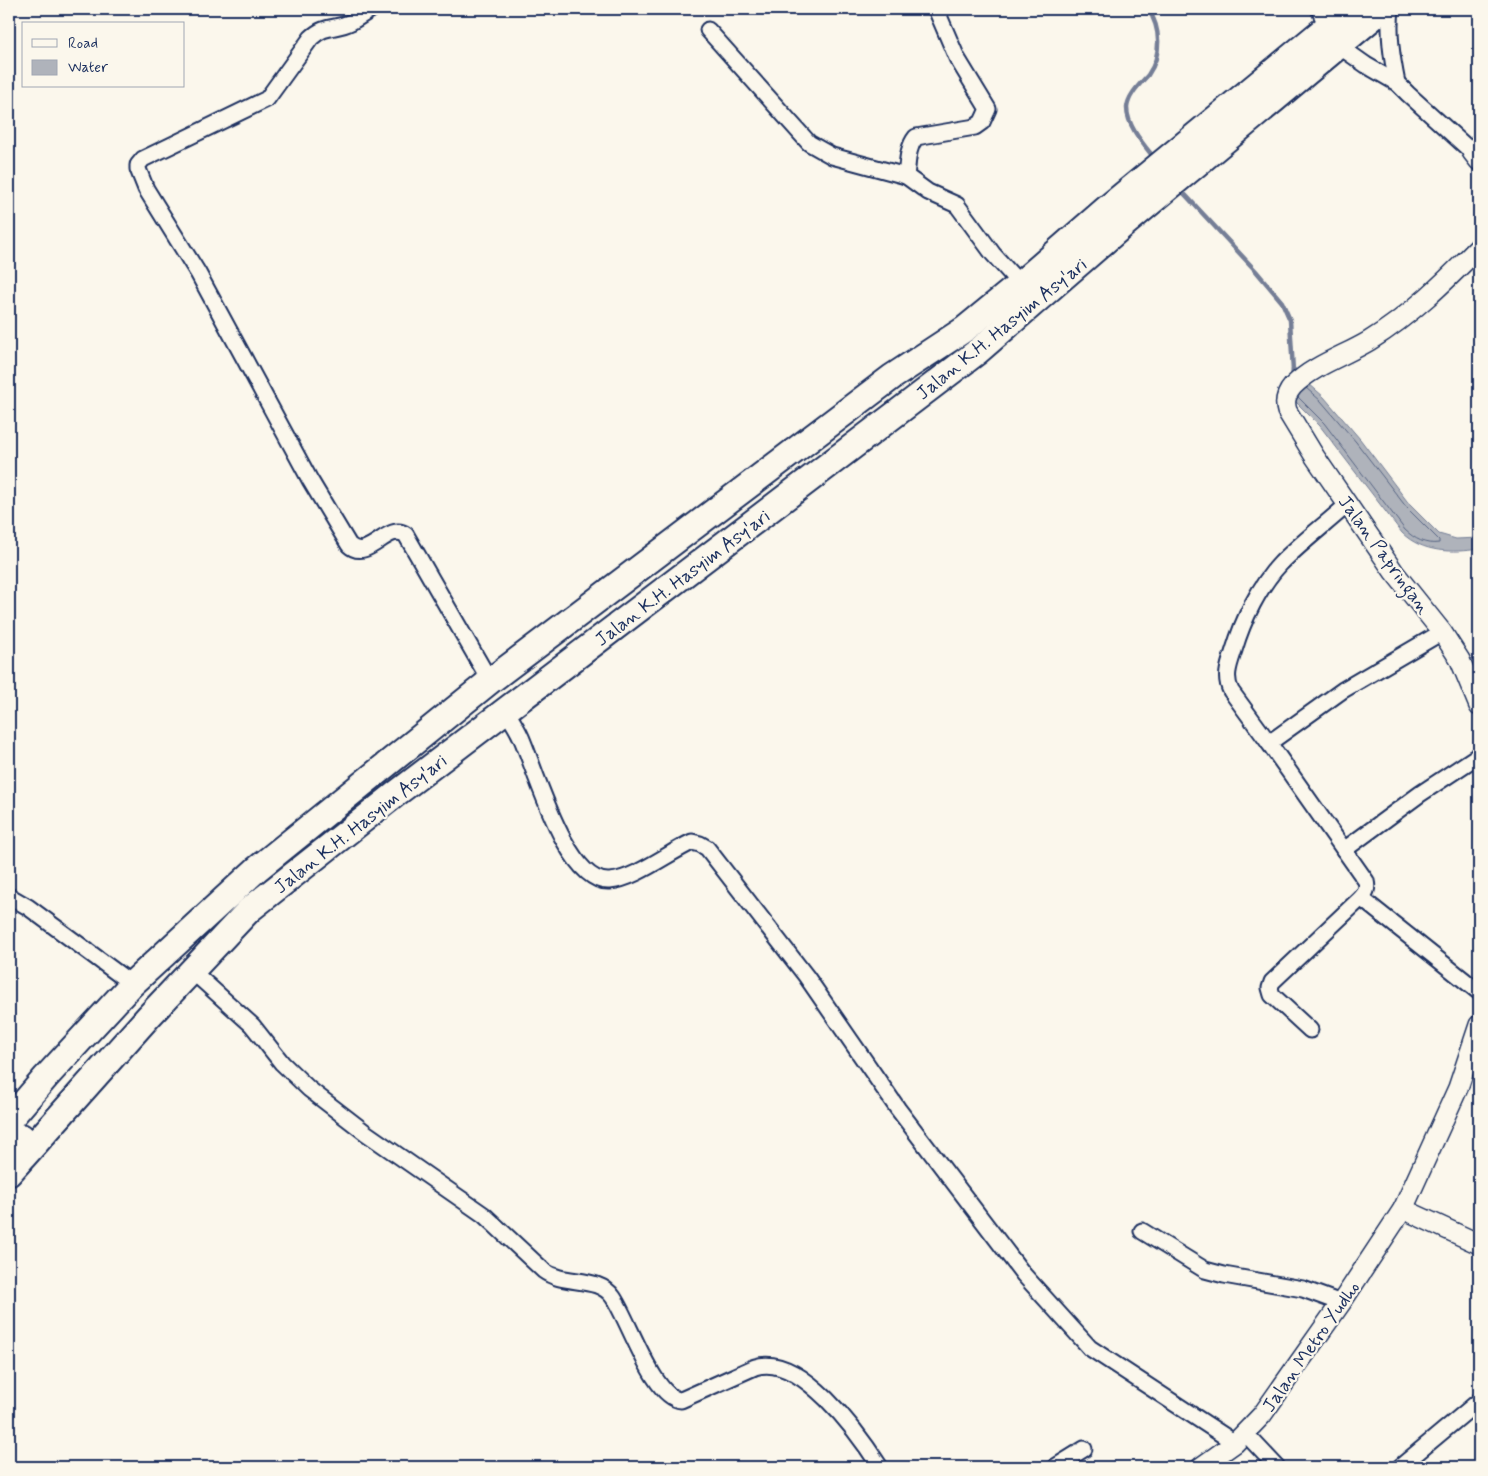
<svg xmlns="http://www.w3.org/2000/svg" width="1488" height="1476" font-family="Mynerve,sans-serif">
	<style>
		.water { fill: #afb3bb; stroke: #747e96 }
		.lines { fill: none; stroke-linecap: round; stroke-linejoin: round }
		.shore { stroke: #566483; stroke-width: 1 }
		.stream { stroke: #747e96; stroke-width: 4.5 }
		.minor-casing { stroke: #1b2f5e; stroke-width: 19 }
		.tertiary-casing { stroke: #1b2f5e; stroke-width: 22 }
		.trunk-casing { stroke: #1b2f5e; stroke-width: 29 }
		.minor { stroke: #fbf7ec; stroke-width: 15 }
		.tertiary { stroke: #fbf7ec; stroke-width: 19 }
		.trunk { stroke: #fbf7ec; stroke-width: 25 }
		.labels { text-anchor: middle; stroke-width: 4.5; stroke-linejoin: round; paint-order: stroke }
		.street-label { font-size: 19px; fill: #1b2f5e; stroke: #fbf7ec }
	</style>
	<rect width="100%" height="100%" fill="#fbf7ec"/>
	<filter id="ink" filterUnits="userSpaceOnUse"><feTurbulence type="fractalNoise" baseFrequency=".02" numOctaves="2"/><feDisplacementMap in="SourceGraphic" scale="10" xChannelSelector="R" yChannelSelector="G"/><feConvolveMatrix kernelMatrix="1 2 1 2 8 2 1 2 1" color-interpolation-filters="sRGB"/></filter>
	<g filter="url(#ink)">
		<path class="water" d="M1292,365L1308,383L1324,397L1360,439L1410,505L1439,534L1456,539L1479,538V549C1452,553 1423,553 1402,533L1320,426L1294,400L1289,385Z"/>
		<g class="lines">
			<path class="shore" d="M1298,397L1324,423L1405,530C1415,539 1425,545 1439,543V540L1407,508L1356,442L1321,401L1306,388"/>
			<g class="stream">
				<path d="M1148,9C1161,28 1162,55 1148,75C1140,84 1128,95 1127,108C1127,126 1144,145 1155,159"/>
				<path d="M1179,188L1256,271L1282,302L1290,320L1293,371"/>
			</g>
			<defs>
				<g id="minor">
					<path d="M372,9C365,13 358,18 351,22C335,30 326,24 311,38L267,99L143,159L138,165V169L146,189L198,273L310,480L349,545C368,563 388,521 406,535L490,681"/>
					<path d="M936,9L957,58L988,109L982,122L975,127L916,137C907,148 908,163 906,176L928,192L957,205L993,254L1020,284"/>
					<path d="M1319,9L1327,27"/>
					<path d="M1391,9C1388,34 1392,58 1397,83"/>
					<path d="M708,30L809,143L832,156L906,176"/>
					<path d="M1339,46L1366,65L1397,83L1408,94L1472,152"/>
					<path d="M506,711C511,719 517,728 521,737C535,768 567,885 610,881C635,879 668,853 692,842L700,844L707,848L806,976L898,1109L1024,1275L1090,1348L1235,1443"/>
					<path d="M1269,743L1231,691C1224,677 1229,665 1234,650C1243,620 1259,586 1281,563C1302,542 1326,524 1348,504"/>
					<path d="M1344,850L1420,794L1479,755"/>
					<path d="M9,896L28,907L132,984"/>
					<path d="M1361,898L1479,992"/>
					<path d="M191,970L252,1025L282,1063L309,1089L366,1133L484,1215L544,1271C564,1286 598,1275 613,1297C629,1320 654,1399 681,1400L755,1367C800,1352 859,1434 880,1467"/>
					<path d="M1310,1030L1272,995L1270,988L1272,982L1361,898C1366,892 1368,889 1366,881L1269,743L1343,690L1442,632"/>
					<path d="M1142,1231L1205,1270L1224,1275L1303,1289L1341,1303"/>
					<path d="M1245,1433L1277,1467"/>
					<path d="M1055,1467L1084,1449"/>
					<path d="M1400,1467L1479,1401"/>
				</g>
				<g id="tertiary">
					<path d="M1479,144L1472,152L1479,161"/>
					<path d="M1479,247C1445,282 1411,315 1369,341C1344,356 1314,365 1293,386C1286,394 1284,401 1287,411L1315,457L1394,572L1442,632L1460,660L1479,706"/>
					<path d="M1403,1209L1479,1244"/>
					<path d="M1201,1467L1235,1443L1262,1415L1341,1303L1403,1209L1458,1088L1479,1025"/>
				</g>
				<g id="trunk">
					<path d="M9,1120L46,1077L132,984L257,869L490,681L892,377L965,329L1020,284L1105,210L1349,9"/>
					<path d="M9,1144L16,1137H22L26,1141L25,1149L18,1162"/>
					<path d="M9,1173L149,1016L249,910L397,793L977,352L1121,227L1383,9"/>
				</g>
			</defs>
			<use href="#minor" class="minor-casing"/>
			<use href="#tertiary" class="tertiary-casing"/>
			<use href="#trunk" class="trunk-casing"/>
			<use href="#minor" class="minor"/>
			<use href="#tertiary" class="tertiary"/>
			<use href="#trunk" class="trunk"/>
		</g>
	</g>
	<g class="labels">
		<g class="street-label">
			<text transform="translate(1001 328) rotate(-39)" y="7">Jalan K.H. Hasyim Asy'ari</text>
			<text transform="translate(1385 554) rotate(54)" y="7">Jalan Papringan</text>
			<text transform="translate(682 577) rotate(-37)" y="7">Jalan K.H. Hasyim Asy'ari</text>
			<text transform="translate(360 823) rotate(-38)" y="7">Jalan K.H. Hasyim Asy'ari</text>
			<text transform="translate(1310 1346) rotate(-55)" y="7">Jalan Metro Yudho</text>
		</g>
	</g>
	<rect width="1488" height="1476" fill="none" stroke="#fbf7ec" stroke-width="30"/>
	<rect x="15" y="15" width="1458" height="1446" fill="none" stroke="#1b2f5e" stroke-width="2" filter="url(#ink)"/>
	<rect x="22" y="22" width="162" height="65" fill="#fbf7ec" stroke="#a1a7b3"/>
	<rect x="32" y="39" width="25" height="8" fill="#fbf7ec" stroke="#a1a7b3"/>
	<text x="68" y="48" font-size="15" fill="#1b2f5e">Road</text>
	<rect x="32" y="60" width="25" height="15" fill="#afb3bb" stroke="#a1a7b3"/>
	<text x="68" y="72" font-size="15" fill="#1b2f5e">Water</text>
</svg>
